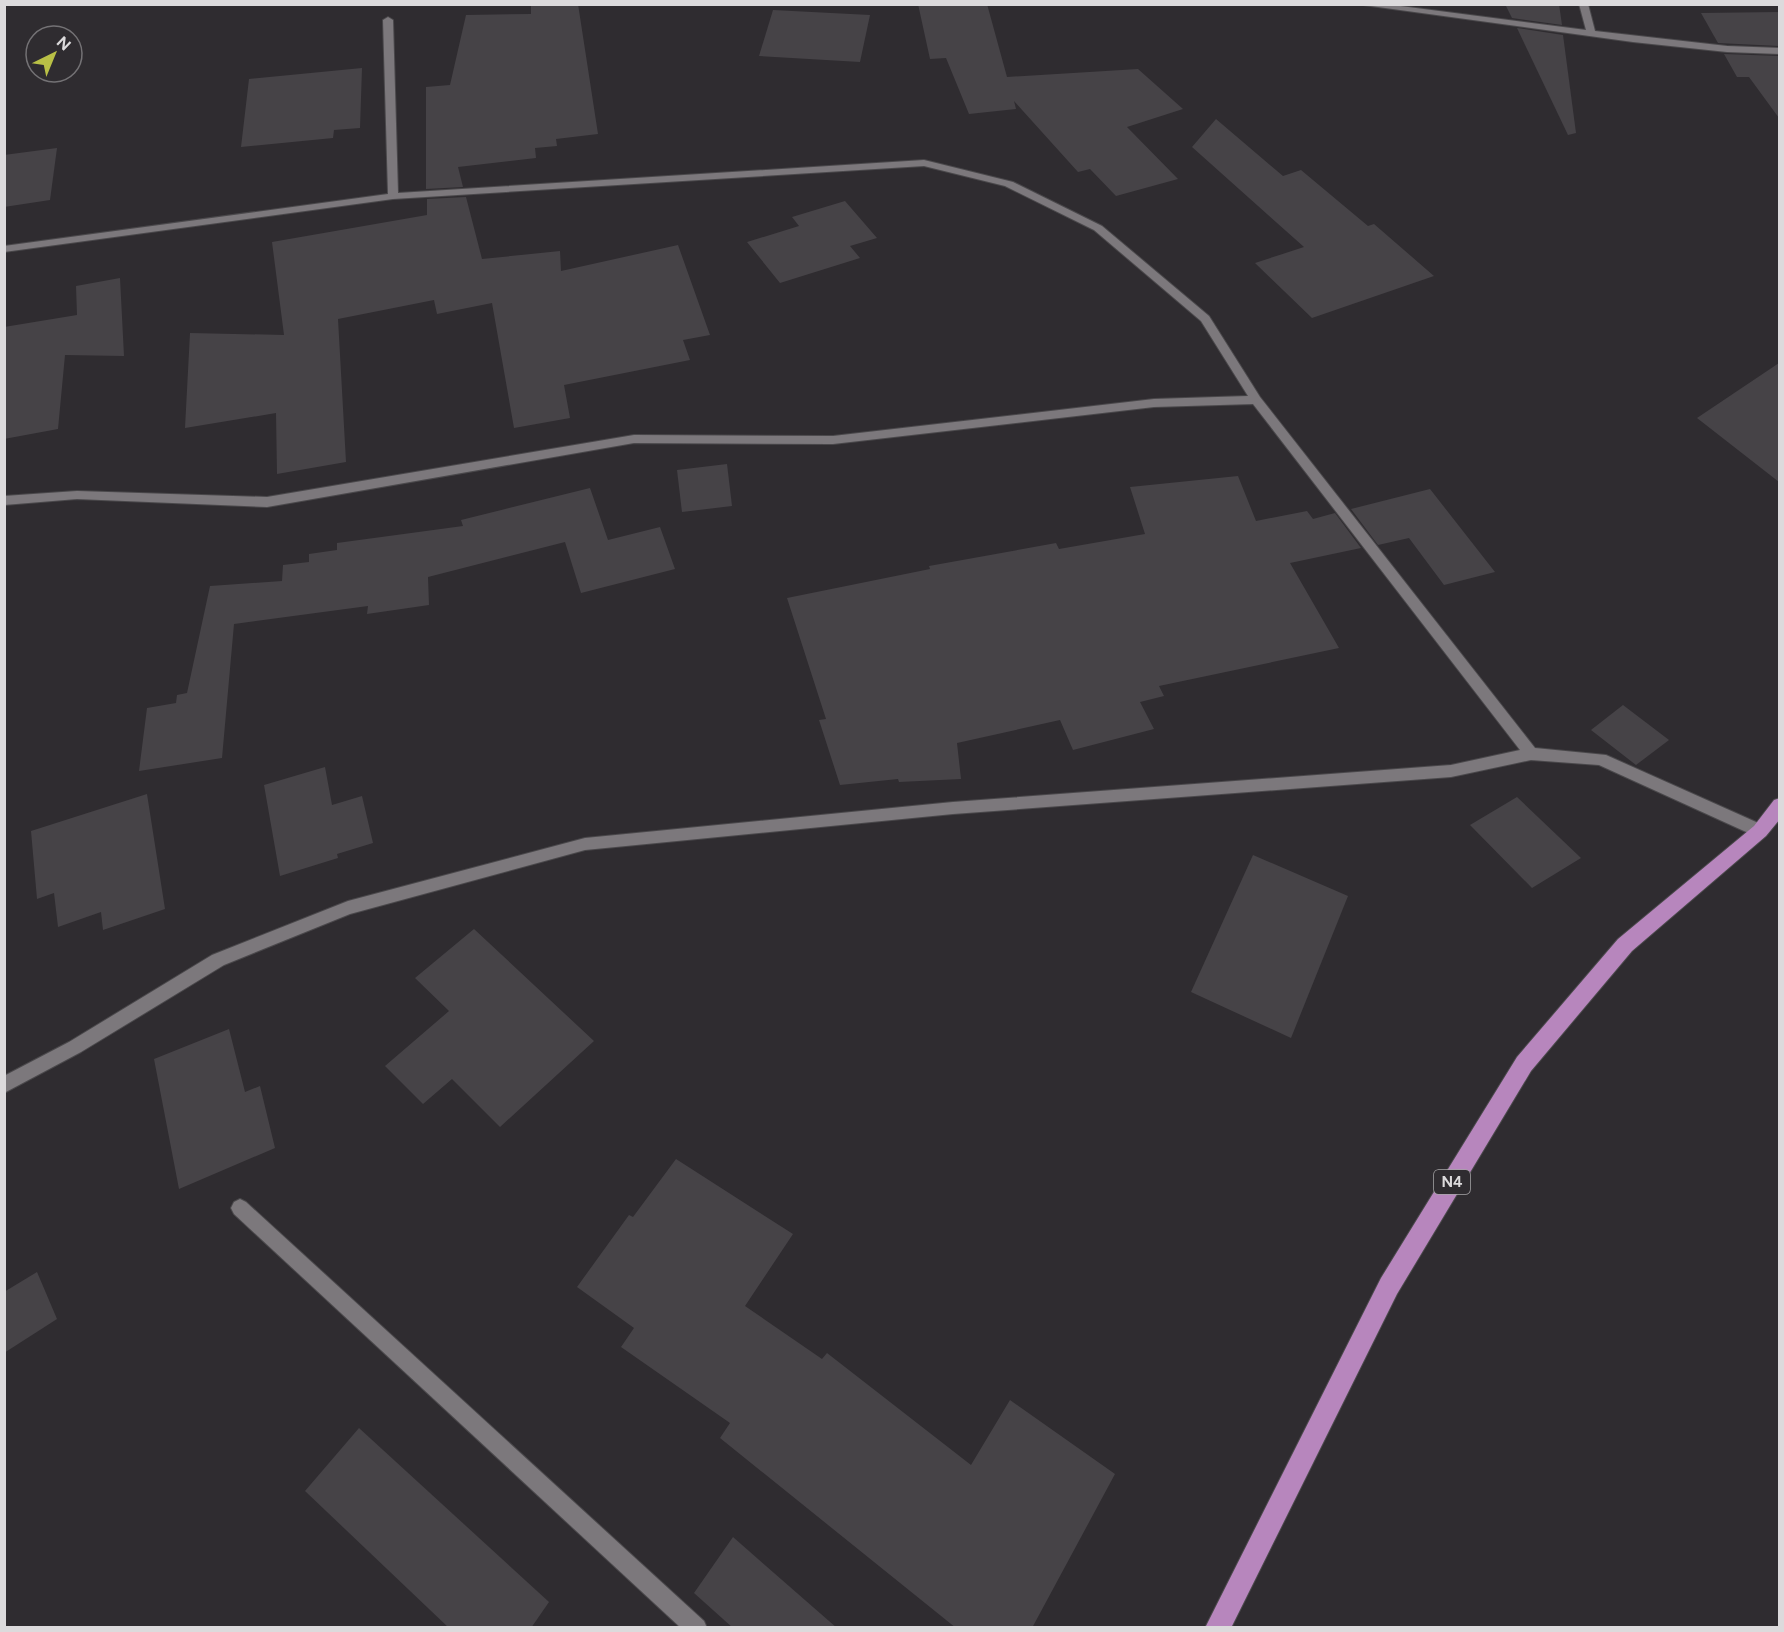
<svg xmlns="http://www.w3.org/2000/svg" width="1784" height="1632" font-family="Figtree,sans-serif">
	<style>
		.building { fill: #464347 }
		.lines { fill: none; stroke-linecap: round; stroke-linejoin: round }
		.lane-casing { stroke: #4a484b; stroke-width: 2 }
		.street-casing { stroke: #4a484b; stroke-width: 2 }
		.highway-casing { stroke: #4a484b; stroke-width: 2 }
		.lane { fill: #7c787c; fill-rule: evenodd }
		.street { fill: #7c787c; fill-rule: evenodd }
		.highway { fill: #b786bd; fill-rule: evenodd }
		.labels { text-anchor: middle; stroke-width: 4.5; stroke-linejoin: round; paint-order: stroke }
		.shield { fill: #2f2c30; stroke: #a8a6a8; stroke-width: 1.5 }
		.shield-label { font-size: 15px; font-weight: bold; fill: #dcdadc }
	</style>
	<rect width="100%" height="100%" fill="#2f2c30"/>
	<g class="building">
		<path d="M531,4H578L598,134L556,139L557,146L535,148L536,158L458,167L463,187L426,189V87L450,85L466,15L531,14Z"/>
		<path d="M918,4H987L1007,77L1138,69L1183,109L1127,127L1178,179L1116,196L1090,169L1078,172L1014,101L1016,109L969,114L946,58L930,59Z"/>
		<path d="M1505,4H1559L1562,25L1512,18Z"/>
		<path d="M773,10L870,15L860,62L759,56Z"/>
		<path d="M1779,12V46L1718,43L1701,13Z"/>
		<path d="M1517,28L1563,35L1576,133L1568,135Z"/>
		<path d="M1724,54L1779,56V118L1749,77H1737Z"/>
		<path d="M362,68L360,128L334,130L333,138L241,147L249,79Z"/>
		<path d="M1216,119L1283,176L1301,170L1368,226L1374,224L1434,276L1312,318L1255,263L1304,247L1192,147Z"/>
		<path d="M57,148L50,200L4,207V155Z"/>
		<path d="M466,197L482,259L560,251L561,271L678,245L710,335L683,340L690,360L564,385L570,418L514,428L492,303L437,314L434,300L338,319L346,462L277,474L276,413L185,428L190,333L284,335L272,242L427,215V199Z"/>
		<path d="M845,201L877,238L850,246L860,258L780,283L747,242L799,226L792,217Z"/>
		<path d="M120,278L124,356L65,355L58,429L4,439V327L77,315L76,286Z"/>
		<path d="M1779,363V482L1697,418Z"/>
		<path d="M727,464L732,506L682,512L677,470Z"/>
		<path d="M1238,476L1256,521L1307,511L1313,519L1335,513L1361,548L1290,563L1339,648L1159,686L1164,696L1140,702L1154,729L1073,750L1060,720L957,743L961,779L899,782L898,779L840,785L819,720L826,719L787,598L930,569L929,566L1056,543L1059,549L1145,534L1130,487Z"/>
		<path d="M590,488L608,540L660,527L675,569L581,593L565,542L428,577L429,605L367,614L368,606L234,624L222,758L139,771L147,708L176,703L177,695L187,693L210,586L282,581L283,565L309,562V554L337,550V543L463,526L461,520Z"/>
		<path d="M1430,489L1495,572L1444,585L1409,538L1378,545L1351,509Z"/>
		<path d="M1623,705L1669,740L1636,765L1591,730Z"/>
		<path d="M325,767L332,805L362,796L373,843L337,854L338,858L280,876L264,785Z"/>
		<path d="M147,794L165,909L103,930L101,912L58,927L54,893L37,899L31,831Z"/>
		<path d="M1517,797L1581,858L1532,888L1470,825Z"/>
		<path d="M1253,855L1348,896L1291,1038L1191,992Z"/>
		<path d="M474,929L594,1041L500,1127L452,1079L423,1104L385,1066L449,1011L415,978Z"/>
		<path d="M229,1029L245,1092L260,1086L275,1148L179,1189L154,1059Z"/>
		<path d="M676,1159L793,1234L745,1306L822,1359L827,1353L971,1465L1010,1400L1115,1474L1032,1628H956L720,1438L730,1423L621,1347L634,1328L577,1287L629,1215L633,1217Z"/>
		<path d="M37,1272L57,1319L4,1353V1292Z"/>
		<path d="M359,1428L549,1602L531,1628H449L305,1491Z"/>
		<path d="M733,1537L837,1628H733L694,1593Z"/>
	</g>
	<g class="lines">
		<defs>
			<path id="lane" d="M240,1199L246,1202L704,1621L707,1628H681L234,1214L231,1208L234,1202Z"/>
			<g id="street">
				<path d="M1356,4H1385L1586,30L1579,4H1588L1595,31L1727,46L1780,48V54L1727,52L1633,42Z"/>
				<path d="M388,17L393,20L398,193L924,160L1013,182L1102,226L1209,316L1260,397L1535,748L1606,755L1765,826L1768,831L1765,836L1760,837L1755,836L1599,765L1531,760L1451,777L953,814L585,850L350,914L224,965L81,1052L4,1093V1076L69,1042L212,955L348,901L585,838L953,802L1451,765L1520,750L1253,404L1154,407L833,444L634,443L267,507L77,499L4,505V496L77,491L267,497L634,435L833,436L1154,399L1248,396L1201,321L1094,230L1005,186L924,166L393,199L4,252V246L388,194L383,20Z"/>
			</g>
			<path id="highway" d="M1780,798V819L1766,836L1632,951L1531,1071L1397,1294L1231,1628H1205L1381,1278L1517,1057L1618,939L1754,826L1774,800Z"/>
		</defs>
		<use href="#lane" class="lane-casing"/>
		<use href="#street" class="street-casing"/>
		<use href="#highway" class="highway-casing"/>
		<use href="#lane" class="lane"/>
		<use href="#street" class="street"/>
		<use href="#highway" class="highway"/>
	</g>
	<g class="labels">
		<rect class="shield" x="1434" y="1170" width="36" height="24" rx="4.5"/>
		<g class="shield-label">
			<text x="1452" y="1187">N4</text>
		</g>
	</g>
	<rect width="1784" height="1632" fill="none" stroke="#dcdadc" stroke-width="12"/>
	<g transform="translate(54 54) rotate(43)"><circle r="28" fill="#2f2c30" stroke="#747275" stroke-width="1.5"/>
	<path d="M0-4.5L10 22L0 15L-10 22Z" fill="#b9c046"/>
	<text y="-9" font-size="16" font-weight="bold" text-anchor="middle" fill="#dcdadc">N</text>
	</g>
</svg>
